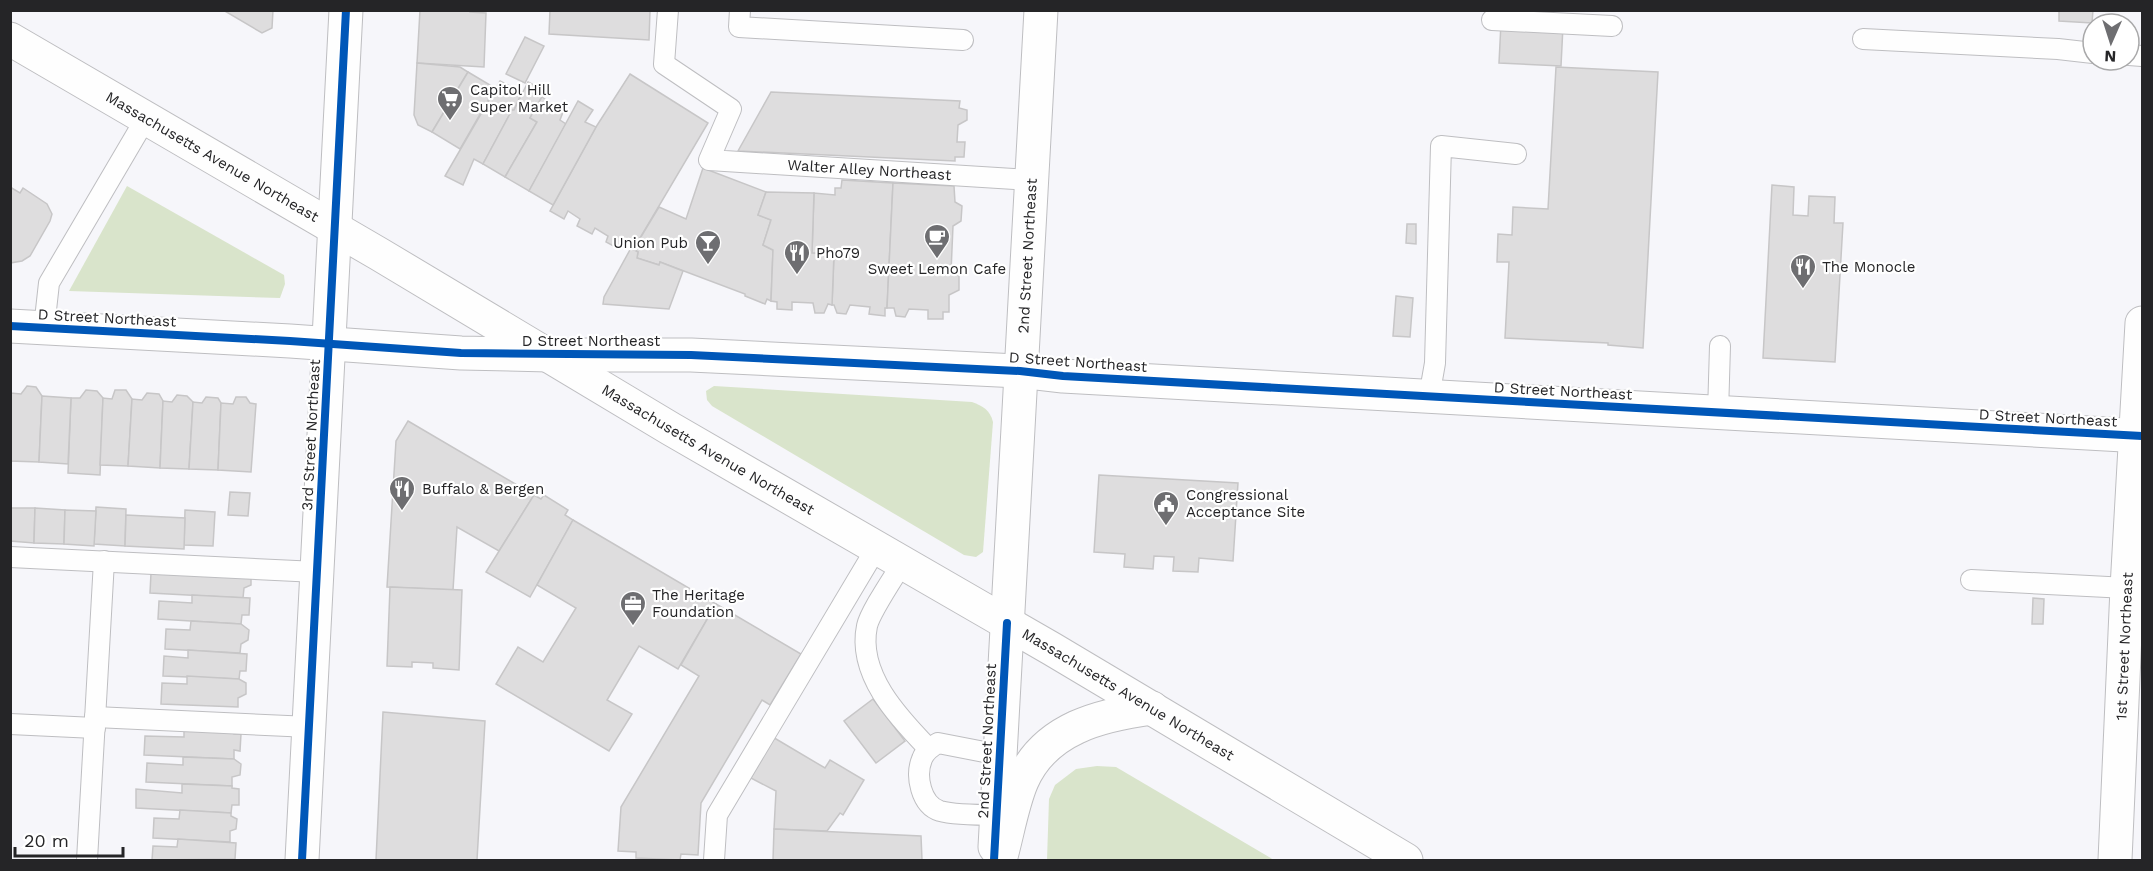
<svg xmlns="http://www.w3.org/2000/svg" width="2153" height="871" font-family="'Work Sans',sans-serif">
	<style>
		.green { fill: #d9e4cb }
		.building { fill: #deddde; stroke: #c7c6c7; stroke-width: 1.5 }
		.lines { fill: none; stroke-linecap: round; stroke-linejoin: round }
		.lane-casing { stroke: #bebec1; stroke-width: 22 }
		.street-casing { stroke: #bebec1; stroke-width: 35 }
		.secondary-casing { stroke: #bebec1; stroke-width: 35 }
		.primary-casing { stroke: #bebec1; stroke-width: 35 }
		.lane { stroke: #fefefe; stroke-width: 20 }
		.street { stroke: #fefefe; stroke-width: 33 }
		.secondary { stroke: #fefefe; stroke-width: 33 }
		.primary { stroke: #fefefe; stroke-width: 33 }
		.cycleway-casing { stroke: #fff; stroke-width: 11 }
		.cycleway { stroke: #0057b8; stroke-width: 8 }
		.labels { text-anchor: middle; stroke-width: 4.5; stroke-linejoin: round; paint-order: stroke }
		.poi-label { font-size: 15px; fill: #252527; stroke: #fff; text-anchor: start }
		.street-label { font-size: 15px; fill: #252527; stroke: #fff }
	</style>
	<rect width="100%" height="100%" fill="#f6f6fa"/>
	<g class="green">
		<path d="M127,186L284,275L285,284L280,298L69,291Z"/>
		<path d="M714,386L972,402C983,406 990,410 993,422L983,552L976,557L964,555L712,406L707,400L706,391Z"/>
		<path d="M1097,766L1116,767L1274,860H1047L1049,799L1055,785L1076,769Z"/>
	</g>
	<g class="building">
		<path d="M223,10H273L272,28L262,33Z"/>
		<path d="M420,10H470V12L486,13L484,67L417,63Z"/>
		<path d="M550,10L650,11L649,40L549,34Z"/>
		<path d="M2059,10H2093L2092,23L2059,21Z"/>
		<path d="M1501,23L1563,26L1561,66L1499,63Z"/>
		<path d="M525,37L544,46L525,83L506,74Z"/>
		<path d="M417,63L460,67L468,72L432,132L418,125L414,115Z"/>
		<path d="M1556,67L1658,72L1643,348L1608,345V343L1505,338L1509,262H1497L1498,234L1512,235L1513,207L1548,209Z"/>
		<path d="M468,72L495,88L460,149L432,132Z"/>
		<path d="M630,74L708,123L633,250L622,243L619,249L606,242L608,236L595,228L592,234L577,226L580,219L568,211L564,219L550,211L596,127Z"/>
		<path d="M500,81L522,92L514,110H512L483,164L474,159L463,185L445,176Z"/>
		<path d="M528,82L545,91L530,118L537,122L505,177L483,164L512,110H514Z"/>
		<path d="M771,92L960,101L959,108L967,110V120L958,125L957,142H965L964,157H955V161L738,151Z"/>
		<path d="M542,97L563,112L560,120L566,124L529,191L505,177L537,122L530,118Z"/>
		<path d="M578,101L593,110L585,122L596,127L553,205L529,191Z"/>
		<path d="M703,168L766,192L758,215L771,220L763,245L773,250L771,301L767,299L765,304L745,296V294L660,262L659,265L637,258L638,252L633,250L659,207L686,219Z"/>
		<path d="M842,180L893,183L887,308H885V316L869,314L870,307L850,305L846,314L837,313L834,305H832L834,254L812,253L814,193L835,195V188H841Z"/>
		<path d="M893,183L954,186L955,202L962,206L961,221L953,226L951,272L959,276V290L949,295V312H943V319H928V310L909,309L905,317L896,316L894,308H887Z"/>
		<path d="M1772,185L1794,187L1793,215L1808,216L1809,196L1835,197L1834,223H1843L1835,362L1763,358Z"/>
		<path d="M10,187L20,193L23,188L47,204L52,214L50,221L30,256L22,261L10,263Z"/>
		<path d="M766,192L814,193L812,253L834,254L832,305L828,304L824,313H815L813,303L792,302V310L777,309V302L771,301L773,250L763,245L771,220L758,215Z"/>
		<path d="M1407,224H1416V244L1406,243Z"/>
		<path d="M631,248L638,252L637,258L659,265L660,262L683,271L669,309L603,304L604,297Z"/>
		<path d="M1396,296L1413,298L1410,337L1393,336Z"/>
		<path d="M27,386L36,387L42,396L39,462L10,461L11,393L21,394Z"/>
		<path d="M86,390L97,391L103,398L100,475L68,473L71,398H80Z"/>
		<path d="M115,390H126L132,399L128,466L100,465L103,398L112,399Z"/>
		<path d="M147,393L159,394L163,401L160,468L128,466L132,399L142,400Z"/>
		<path d="M177,395L187,396L193,402L189,469L160,468L163,401L172,402Z"/>
		<path d="M42,396L71,398L68,464L39,462Z"/>
		<path d="M206,397L218,398L221,403L218,470L189,469L193,402L202,403Z"/>
		<path d="M236,397H246L250,403L256,404L251,472L218,470L221,403L233,404Z"/>
		<path d="M408,421L534,495L499,551L457,527L453,590L387,587L396,441Z"/>
		<path d="M1099,475L1238,483L1233,561L1199,558L1198,572L1173,571L1174,557L1154,556L1153,569L1124,567L1125,554L1094,552Z"/>
		<path d="M230,492L250,493L248,516L228,515Z"/>
		<path d="M534,495L541,499L544,495L568,510L565,515L573,520L530,597L486,572Z"/>
		<path d="M96,507L126,509L125,546L94,544Z"/>
		<path d="M10,508H35L34,543L10,541Z"/>
		<path d="M35,508L65,510L64,544L34,543Z"/>
		<path d="M65,510L96,511L94,546L64,544Z"/>
		<path d="M185,510L215,512L213,546L184,545Z"/>
		<path d="M126,515L185,518L184,549L125,546Z"/>
		<path d="M573,520L716,604L678,669L639,646L607,700L632,714L609,751L496,684L518,647L543,662L576,608L537,585Z"/>
		<path d="M151,573L251,574V585L244,588L243,598L150,593Z"/>
		<path d="M390,587L462,590L459,670L433,668V663L412,662V667L387,666Z"/>
		<path d="M192,595L250,598L249,615H242L241,624L158,619L159,601L192,603Z"/>
		<path d="M2033,598L2044,599L2043,624H2032Z"/>
		<path d="M716,604L801,654L770,705L762,700L701,803L698,855L681,854L680,860L636,858V852L618,851L621,807L699,676L681,665Z"/>
		<path d="M191,621L241,624L249,630L248,640L241,644L240,653L165,649L166,629L190,630Z"/>
		<path d="M188,650L247,654L246,671H240L239,679L163,676L164,656L188,658Z"/>
		<path d="M187,676L239,679L246,683V694L238,698V707L161,704L162,683L187,684Z"/>
		<path d="M873,699L905,741L876,763L844,721Z"/>
		<path d="M383,712L485,721L477,860H376Z"/>
		<path d="M184,729L234,732V734H241L240,751L234,750V759L144,755L145,736L184,737Z"/>
		<path d="M771,736L825,768L830,760L864,780L843,815L840,813L827,831L774,829L776,791L747,776Z"/>
		<path d="M183,757L234,759L241,764L240,775L232,777V786L146,782L147,763L183,765Z"/>
		<path d="M182,784L232,786V788L239,789V805H232L231,813L136,808V789L182,793Z"/>
		<path d="M180,810L231,813V816L237,819L236,829L230,831V842L153,838L154,818L179,819Z"/>
		<path d="M774,829L921,836L922,860H773Z"/>
		<path d="M178,839L236,843L235,859L152,860L153,846L177,847Z"/>
	</g>
	<g class="lines">
		<defs>
			<g id="lane">
				<path id="s1" d="M668,10L664,64L731,109L709,160L1031,180"/>
				<path d="M740,10L739,27L963,40"/>
				<path d="M1492,20L1612,26"/>
				<path d="M1863,39L2058,49L2093,53"/>
				<path d="M2129,55L2142,56"/>
				<path d="M44,328L49,283L146,118"/>
				<path d="M1429,397L1435,363L1441,146L1516,154"/>
				<path d="M1718,413L1720,346"/>
				<path d="M10,557L317,572"/>
				<path d="M903,562C894,577 870,612 867,626C857,674 898,717 928,748"/>
				<path d="M1971,580L2127,588"/>
				<path d="M95,717L310,727"/>
				<path d="M10,724L95,728"/>
				<path d="M996,815C981,815 954,815 940,811C921,805 915,776 922,759C925,751 931,747 938,743L1000,755"/>
				<path d="M87,860L104,561"/>
				<path d="M714,860L717,815L877,547"/>
			</g>
			<g id="street">
				<path d="M10,326L290,341L461,353L549,355"/>
				<path d="M302,860L346,10"/>
				<path id="s2" d="M2115,860L2127,588L2142,323"/>
			</g>
			<g id="secondary">
				<path d="M549,355H691L1020,371L1063,376L2142,436"/>
				<path id="s3" d="M995,847L1041,10"/>
			</g>
			<g id="primary">
				<path id="s4" d="M10,39L379,254L671,429L1052,649L1406,860"/>
				<path d="M1000,860C1007,836 1012,804 1022,781C1045,728 1101,715 1152,708"/>
			</g>
		</defs>
		<use href="#lane" class="lane-casing"/>
		<use href="#street" class="street-casing"/>
		<use href="#secondary" class="secondary-casing"/>
		<use href="#primary" class="primary-casing"/>
		<use href="#lane" class="lane"/>
		<use href="#street" class="street"/>
		<use href="#secondary" class="secondary"/>
		<use href="#primary" class="primary"/>
		<defs>
			<g id="cycleway">
				<path d="M10,326L290,341L461,353L691,355L1020,371L1063,376L2142,436"/>
				<path d="M302,860L346,10"/>
				<path d="M994,860L1007,623"/>
			</g>
		</defs>
		<use href="#cycleway" class="cycleway-casing"/>
		<use href="#cycleway" class="cycleway"/>
	</g>
	<defs>
		<symbol id="supermarket-pin" viewBox="-11 -11 22 30"><path d="M0 17L-7.5 6A9.5 9.5 0 1 1 7.5 6Z" fill="#6e6e71" stroke="#fff"/><path d="M-6-5.5h2.5l.6 2H6L4.5 2H-2.5L-4.4-4H-6ZM-1.5 3.2a1.3 1.3 0 1 0 .1 0ZM3 3.2a1.3 1.3 0 1 0 .1 0Z" fill="#fff"/></symbol>
		<symbol id="cafe-pin" viewBox="-11 -11 22 30"><path d="M0 17L-7.5 6A9.5 9.5 0 1 1 7.5 6Z" fill="#6e6e71" stroke="#fff"/><path d="M-5.5-4.5H6V0H3Q3 3.5 0 3.5H-2.5Q-5.5 3.5-5.5 0ZM3-3.2v2h1.7v-2ZM-6 4.5H4V6H-6Z" fill="#fff"/></symbol>
		<symbol id="bar-pin" viewBox="-11 -11 22 30"><path d="M0 17L-7.5 6A9.5 9.5 0 1 1 7.5 6Z" fill="#6e6e71" stroke="#fff"/><path d="M-6-5H6L.8 .8V4.5H3.5V6h-7V4.5H-.8V.8Z" fill="#fff"/></symbol>
		<symbol id="restaurant-pin" viewBox="-11 -11 22 30"><path d="M0 17L-7.5 6A9.5 9.5 0 1 1 7.5 6Z" fill="#6e6e71" stroke="#fff"/><path d="M-5-6h1v4h1v-4h1v4h1v-4h1v5L-1.5 .5V6h-2V.5L-5-1ZM5-6V6H3V1.5H1.5Q1.5-4 5-6Z" fill="#fff"/></symbol>
		<symbol id="civic-pin" viewBox="-11 -11 22 30"><path d="M0 17L-7.5 6A9.5 9.5 0 1 1 7.5 6Z" fill="#6e6e71" stroke="#fff"/><path d="M-.6-6.5H3V-4.5H.6V-3L4-1V1h2V6H-6V1h2V-1L-.6-3ZM-1.2 2.5V6h2.4V2.5Z" fill="#fff"/></symbol>
		<symbol id="office-pin" viewBox="-11 -11 22 30"><path d="M0 17L-7.5 6A9.5 9.5 0 1 1 7.5 6Z" fill="#6e6e71" stroke="#fff"/><path d="M-6-3h4V-5.5h4V-3h4V5H-6ZM-1-4.5V-3h2v-1.5ZM-6 0V1H6V0Z" fill="#fff"/></symbol>
	</defs>
	<g fill-rule="evenodd">
		<use href="#supermarket-pin" x="435" y="84" width="30" height="40"/>
		<use href="#cafe-pin" x="922" y="222" width="30" height="40"/>
		<use href="#bar-pin" x="693" y="228" width="30" height="40"/>
		<use href="#restaurant-pin" x="782" y="238" width="30" height="40"/>
		<use href="#restaurant-pin" x="1788" y="252" width="30" height="40"/>
		<use href="#restaurant-pin" x="387" y="474" width="30" height="40"/>
		<use href="#civic-pin" x="1151" y="489" width="30" height="40"/>
		<use href="#office-pin" x="618" y="589" width="30" height="40"/>
	</g>
	<g class="labels">
		<g class="poi-label">
			<text x="470" y="95">Capitol Hill<tspan x="470" dy="17">Super Market</tspan></text>
			<text x="688" y="248" text-anchor="end">Union Pub</text>
			<text x="816" y="258">Pho79</text>
			<text x="1822" y="272">The Monocle</text>
			<text x="937" y="274" text-anchor="middle">Sweet Lemon Cafe</text>
			<text x="422" y="494">Buffalo &amp; Bergen</text>
			<text x="1186" y="500">Congressional<tspan x="1186" dy="17">Acceptance Site</tspan></text>
			<text x="652" y="600">The Heritage<tspan x="652" dy="17">Foundation</tspan></text>
		</g>
		<g class="street-label">
			<text dy="5" stroke="none"><textPath href="#s4" startOffset="234">Massachusetts Avenue Northeast</textPath></text>
			<text dy="5" stroke="none"><textPath href="#s1" startOffset="351">Walter Alley Northeast</textPath></text>
			<text dy="5" stroke="none"><textPath href="#s3" startOffset="592">2nd Street Northeast</textPath></text>
			<text transform="translate(107 318) rotate(3)" y="5">D Street Northeast</text>
			<text x="591" y="346">D Street Northeast</text>
			<text transform="translate(1078 362) rotate(4)" y="5">D Street Northeast</text>
			<text transform="translate(1563 391) rotate(3)" y="5">D Street Northeast</text>
			<text transform="translate(2048 418) rotate(3)" y="5">D Street Northeast</text>
			<text transform="translate(311 435) rotate(-87)" y="5">3rd Street Northeast</text>
			<text dy="5" stroke="none"><textPath href="#s4" startOffset="810">Massachusetts Avenue Northeast</textPath></text>
			<text dy="5" stroke="none"><textPath href="#s2" startOffset="214">1st Street Northeast</textPath></text>
			<text dy="5" stroke="none"><textPath href="#s4" startOffset="1296">Massachusetts Avenue Northeast</textPath></text>
			<text transform="translate(987 741) rotate(-87)" y="5">2nd Street Northeast</text>
		</g>
	</g>
	<rect width="2153" height="871" fill="none" stroke="#252527" stroke-width="24"/>
	<g transform="translate(2111 42) rotate(183)"><circle r="28" fill="#ffffff" stroke="#a8a8a9" stroke-width="1.5"/>
	<path d="M0-4.5L10 22L0 15L-10 22Z" fill="#6e6e71"/>
	<text y="-9" font-size="16" font-weight="bold" text-anchor="middle" fill="#252527">N</text>
	</g>
	<path d="M15 847v9h108v-9" fill="none" stroke="#252527" stroke-width="3"/>
	<text x="24" y="847" font-size="18" fill="#252527" stroke="#ffffff" stroke-width="4.5" paint-order="stroke">20 m</text>
</svg>
